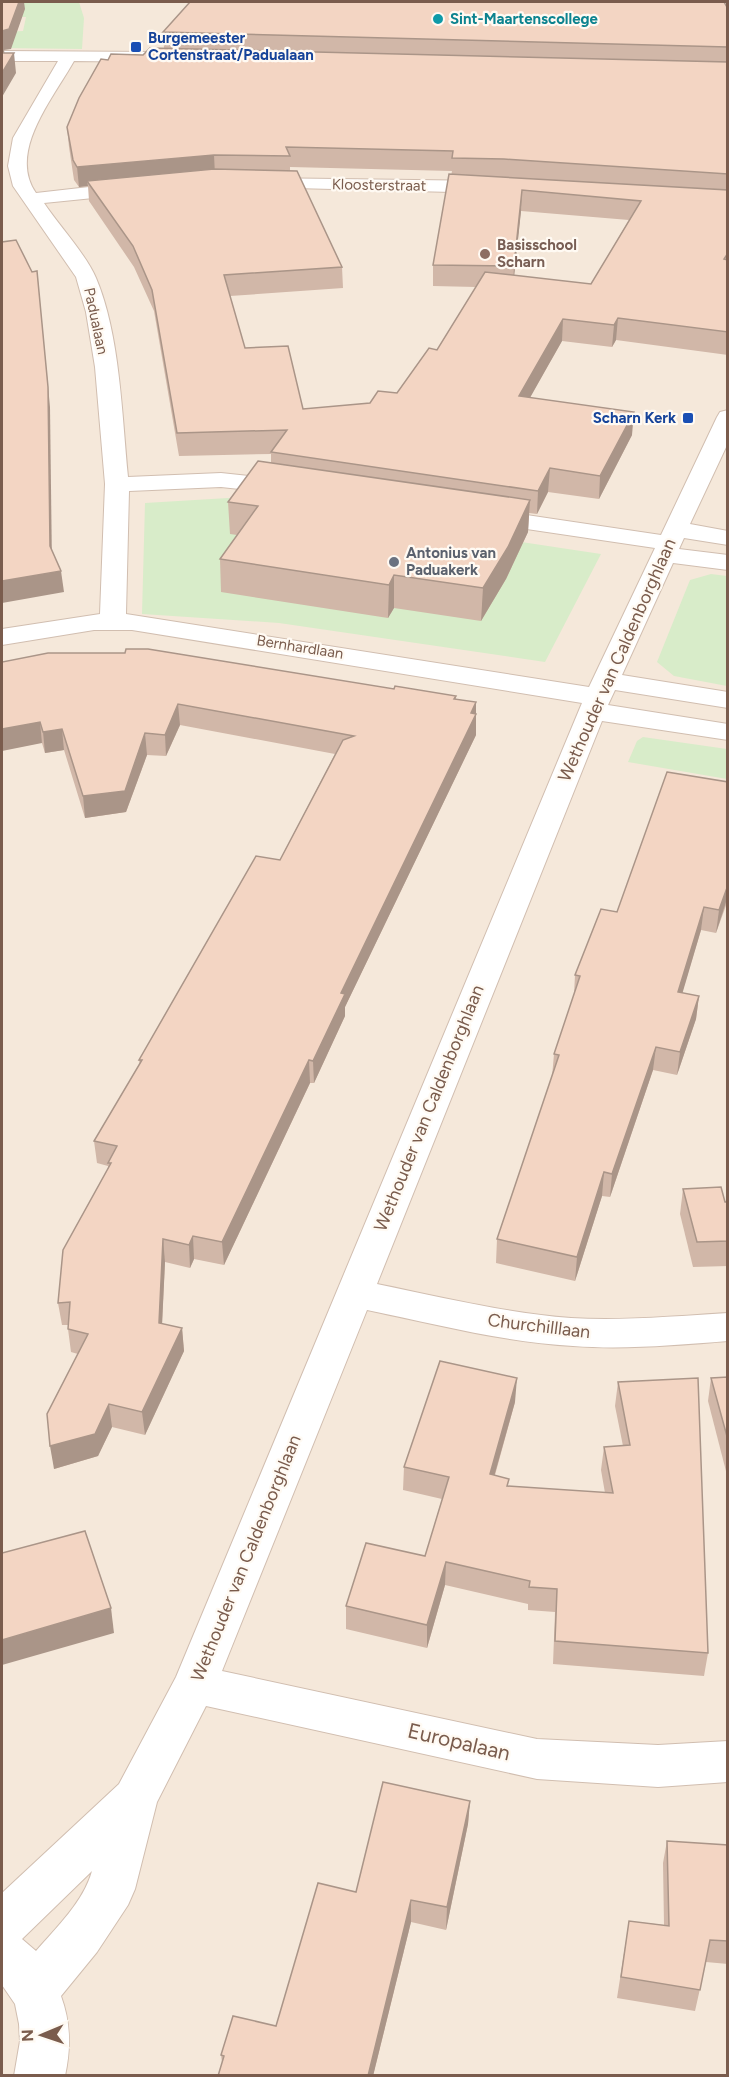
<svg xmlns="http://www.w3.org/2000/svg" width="729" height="2077" font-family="Figtree,sans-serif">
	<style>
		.residential { fill: #f5e8da }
		.green { fill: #d8ecc9 }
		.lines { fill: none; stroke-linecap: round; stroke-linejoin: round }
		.minor-casing { stroke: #d1beb0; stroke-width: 2 }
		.minor { fill: #fff; fill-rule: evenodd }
		.wall { fill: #d1b7a8; fill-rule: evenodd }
		.shaded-wall { fill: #aa9588 }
		.building { fill: #f3d5c3; stroke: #aa9588; stroke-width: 1.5 }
		.culture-dot { fill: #0f9aa8; stroke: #fffaf3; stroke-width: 2 }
		.transit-dot { fill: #1a4fb4; stroke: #fffaf3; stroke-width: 2 }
		.education-dot { fill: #8d6e63; stroke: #fffaf3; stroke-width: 2 }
		.worship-dot { fill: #6b7280; stroke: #fffaf3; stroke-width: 2 }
		.labels { text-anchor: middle; stroke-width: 4.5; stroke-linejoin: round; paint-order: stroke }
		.far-culture-label { font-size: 15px; font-weight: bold; fill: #0d838f; stroke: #fffaf3; text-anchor: start }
		.far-transit-label { font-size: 15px; font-weight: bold; fill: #164399; stroke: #fffaf3; text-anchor: start }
		.far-street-label { font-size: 15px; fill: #7a5c4d; stroke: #fffaf3 }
		.far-education-label { font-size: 15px; font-weight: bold; fill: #785e54; stroke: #fffaf3; text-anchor: start }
		.far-worship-label { font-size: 15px; font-weight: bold; fill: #5b616d; stroke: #fffaf3; text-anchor: start }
		.street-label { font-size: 18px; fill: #7a5c4d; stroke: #fffaf3 }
		.near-street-label { font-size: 21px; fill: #7a5c4d; stroke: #fffaf3 }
	</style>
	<rect width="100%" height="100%" fill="#fdf6ec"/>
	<rect class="residential" x="2" y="2" width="725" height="2073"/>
	<g class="green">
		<path d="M2,2H79L84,18L82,49L2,48V32L23,31L26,17H15Z"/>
		<path d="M228,498L601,554L545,662L279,623L142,614L145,503Z"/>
		<path d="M711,574L727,576V686L674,676L657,662L690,580Z"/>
		<path d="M643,737L727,749V779L628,762L637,741Z"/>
	</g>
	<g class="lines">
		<defs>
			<g id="minor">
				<path d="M2,51L156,52L164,57L156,62L74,61C54,97 7,152 36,193L133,182L142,188L133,194L44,203C58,224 87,256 96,278C120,334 122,416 128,477L221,473L286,480L294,482L298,487L294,492L286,494L221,487L129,491L126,614L589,687L655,548L486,523L478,521L474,516L478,511L486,509L661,535L717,417L720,412L728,410V443L690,524L728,531V545L684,538L679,549L728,555V570L673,563L622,675L728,692V708L615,690L608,705L728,724V740L602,721L377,1284C441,1297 506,1313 571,1318C623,1321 676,1316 728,1313V1341C676,1345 624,1350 573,1346C503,1342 435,1324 367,1310L222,1671L537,1739L658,1745L728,1741V1782L658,1787L537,1779L206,1706L157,1802L135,1889L128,1905L97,1952L61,1996C71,2023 71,2048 65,2076H14L20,2041L19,2024L15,2004L2,1985V1893L119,1784L176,1677L582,703L132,630H94L2,645V629L100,614L105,484L95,367L86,312L76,277L13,186L8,166L13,138L58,61H2ZM92,1871C84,1901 56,1928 36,1951L22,1939Z"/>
				<path d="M259,178L492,181L501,187L492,193L253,187L250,183L253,179Z"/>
			</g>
		</defs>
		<use href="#minor" class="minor-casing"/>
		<use href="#minor" class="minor"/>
	</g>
	<g class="wall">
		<path d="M728,10V355L616,340L612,347L562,341L530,397L632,435L599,499L548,492L537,514L529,513L528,532L506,579L481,621L394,608L388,618L221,592L220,559L237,535L230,534L228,502L271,463V454L179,456L154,311L134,267L89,201L88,186L79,187L74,180L69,147L67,127L108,60L143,55L164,48L163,32ZM290,167L452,171L433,265V286L476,287L437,350L397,393L370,403L303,409L245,348L230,296L343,288L342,267L290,171ZM521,211L629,220L591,284L514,276Z"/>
		<path d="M2,662L394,689L456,696V699L476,714V735L345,1007V1016L314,1083H310L224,1265L194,1259L190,1268L165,1262L162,1324L182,1328L184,1351L145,1435L112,1427L98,1456L54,1469L78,1354L71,1352L68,1329V1325H62L58,1303L108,1168V1166L97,1163L94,1141L140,1065L139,1060L280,860L335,754L180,725L166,756L147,755L126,812L85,818L64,750L45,753L42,743Z"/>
		<path d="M728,782V900L716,933L701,930L682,993L699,996L696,1019L677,1075L653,1070L610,1197L602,1196L575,1281L496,1263L497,1239L552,1077L554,1054L574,995L575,975L617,912Z"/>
		<path d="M683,1189L728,1202V1266L693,1267L680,1214Z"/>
		<path d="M728,1377V1479L708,1401L711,1378Z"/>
		<path d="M618,1382L708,1653L704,1676L553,1664L555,1612L528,1610V1604L445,1585L427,1648L346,1629V1606L425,1556L442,1499L403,1490L404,1467L515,1402L495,1475L509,1486L605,1493L601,1470L604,1447L623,1446L615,1406Z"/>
		<path d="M470,1801L468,1824L446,1930L411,1922L373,2076L222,2062L221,2055L276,2026L356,1892Z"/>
		<path d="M667,1841L728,1845V1964L706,1962L695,2011L617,1998L629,1921L664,1925L663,1863Z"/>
	</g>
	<g class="shaded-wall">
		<path d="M19,2H24L25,9L11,49L4,50L6,63L14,53L16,73L2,97V31Z"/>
		<path d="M214,155L215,175L87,181L88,186L79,187L77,167Z"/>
		<path d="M522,190L521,211L513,287L514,266Z"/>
		<path d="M37,271L50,407L52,567L50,546Z"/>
		<path d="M618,318L616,340L612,347L614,325Z"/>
		<path d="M563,319L562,341L518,419L519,396Z"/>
		<path d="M634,412L632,435L599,499L600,476Z"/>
		<path d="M550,468L548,492L537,514L538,491Z"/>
		<path d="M530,500L528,532L506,579L481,621L483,588Z"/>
		<path d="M61,571L64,592L2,603V581Z"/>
		<path d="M394,575V608L388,618L389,585Z"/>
		<path d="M476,702V735L345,1007V1016L314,1083L313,1061L341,993Z"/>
		<path d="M178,704L180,725L166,756L165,735Z"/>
		<path d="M40,722L42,743L2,751V729Z"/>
		<path d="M62,729L64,750L45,753L43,732Z"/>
		<path d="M145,733L147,755L126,812L85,818L83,796Z"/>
		<path d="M728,885L727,899L716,933L719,910Z"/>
		<path d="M704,907L701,930L676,1015L678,992Z"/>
		<path d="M699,996L696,1019L677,1075L680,1052Z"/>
		<path d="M656,1047L653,1070L610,1197L612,1174Z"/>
		<path d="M309,1060L310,1083L224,1265L222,1242Z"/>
		<path d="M604,1172L602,1196L575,1281L577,1257Z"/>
		<path d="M193,1236L194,1259L190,1268L189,1245Z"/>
		<path d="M163,1239L165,1262L161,1346L159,1323Z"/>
		<path d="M182,1328L184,1351L145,1435L142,1412Z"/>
		<path d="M517,1378L515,1402L488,1498L490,1474Z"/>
		<path d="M109,1404L112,1427L98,1456L54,1469L50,1446Z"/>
		<path d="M446,1562L445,1585L427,1648V1625Z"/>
		<path d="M111,1608L114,1633L2,1665V1640Z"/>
		<path d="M470,1801L468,1824L446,1930L447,1907Z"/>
		<path d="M411,1900V1922L373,2076H368Z"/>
	</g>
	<g class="building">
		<path d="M2,2H19L9,29L2,31Z"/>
		<path d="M190,2H724L728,9V47L163,32Z"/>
		<path d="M150,48L728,62V174L504,159L452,158L453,151L286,147L290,156L214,155L77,167L73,160L67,127L79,98L101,59L108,60L111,54L143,55Z"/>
		<path d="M2,53H14L2,73Z"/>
		<path d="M214,169L297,171L342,267L224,275L245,348L288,346L303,409L370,403L378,391L397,393L429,348L437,350L485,272L591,284L641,201L522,190L514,266L433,265L449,174L728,190V253L724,259L728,260V332L618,318L614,325L563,319L519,396L634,412L600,476L550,468L538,491L271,452L287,430L177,433L152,290L133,246L87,181Z"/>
		<path d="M16,240L32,272L37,271L48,387L50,546L61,571L2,581V242Z"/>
		<path d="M258,461L530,500L508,547L483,588L394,575L389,585L220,559L258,506L228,502Z"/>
		<path d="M126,649H148L394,689L395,686L456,696L454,699L476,702L471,713L476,714L341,993L345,994L313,1061L309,1060L222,1242L193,1236L189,1245L163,1239L159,1323L182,1328L142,1412L109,1404L95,1434L50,1446L47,1414L88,1334L68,1329L70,1302L58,1303L63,1250L111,1163H108L117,1146L94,1141L142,1060H139L256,856L280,860L343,740L354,736L178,704L165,735L145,733L125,791L83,796L62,729L43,732L40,722L2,729V662L48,653H125Z"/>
		<path d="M667,772L728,782V885L719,910L704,907L678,992L699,996L680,1052L656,1047L612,1174L604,1172L577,1257L497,1239L559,1055L554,1054L580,976L575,975L601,909L617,912Z"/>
		<path d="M721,1187L725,1202H728V1241L697,1242L683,1189Z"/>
		<path d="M440,1361L517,1378L490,1474L509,1479L507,1486L613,1493L604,1447L630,1445L618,1382L698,1378L708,1653L555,1641L557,1589L529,1587L530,1581L446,1562L427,1625L346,1606L366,1543L425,1556L449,1477L404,1467Z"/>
		<path d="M728,1377V1440L711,1378Z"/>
		<path d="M85,1531L111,1608L2,1640V1553Z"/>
		<path d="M383,1782L470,1801L447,1907L411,1900L368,2076H218L224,2056L221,2055L233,2016L276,2026L318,1883L356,1892Z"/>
		<path d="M667,1841L728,1845V1941L710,1940L700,1990L621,1977L629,1921L669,1926Z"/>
	</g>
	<circle class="culture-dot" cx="438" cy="19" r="6"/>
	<g class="transit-dot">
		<rect x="130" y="41" width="12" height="12" rx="3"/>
		<rect x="682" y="412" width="12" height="12" rx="3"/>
	</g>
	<circle class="education-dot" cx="485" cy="254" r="6"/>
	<circle class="worship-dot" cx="394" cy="562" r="6"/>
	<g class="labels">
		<g class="far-culture-label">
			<text x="450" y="24">Sint-Maartenscollege</text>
		</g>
		<g class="far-transit-label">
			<text x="148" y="43">Burgemeester<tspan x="148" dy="17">Cortenstraat/Padualaan</tspan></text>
			<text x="676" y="423" text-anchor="end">Scharn Kerk</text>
		</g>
		<g class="far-street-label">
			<text transform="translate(379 185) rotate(1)" y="5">Kloosterstraat</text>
			<text transform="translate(96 321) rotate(78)" y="5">Padualaan</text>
			<text transform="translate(300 647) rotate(9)" y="5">Bernhardlaan</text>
		</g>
		<g class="far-education-label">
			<text x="497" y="250">Basisschool<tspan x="497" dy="17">Scharn</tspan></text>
		</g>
		<g class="far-worship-label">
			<text x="406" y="558">Antonius van<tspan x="406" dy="17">Paduakerk</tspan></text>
		</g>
		<g class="street-label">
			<text transform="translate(617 660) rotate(-66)" y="6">Wethouder van Caldenborghlaan</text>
			<text transform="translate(429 1108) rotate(-68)" y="6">Wethouder van Caldenborghlaan</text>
			<text transform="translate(539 1326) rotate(7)" y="6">Churchilllaan</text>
			<text transform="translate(246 1558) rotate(-68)" y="6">Wethouder van Caldenborghlaan</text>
		</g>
		<g class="near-street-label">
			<text transform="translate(459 1742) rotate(13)" y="7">Europalaan</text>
		</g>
	</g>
	<rect width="729" height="2077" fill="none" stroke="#7a5c4d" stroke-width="6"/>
	<g transform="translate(42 2035) rotate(268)" stroke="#fffaf3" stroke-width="4.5" paint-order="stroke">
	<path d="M0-4.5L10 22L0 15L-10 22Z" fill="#7a5c4d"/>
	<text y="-9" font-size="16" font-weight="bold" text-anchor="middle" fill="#7a5c4d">N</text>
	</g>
</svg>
